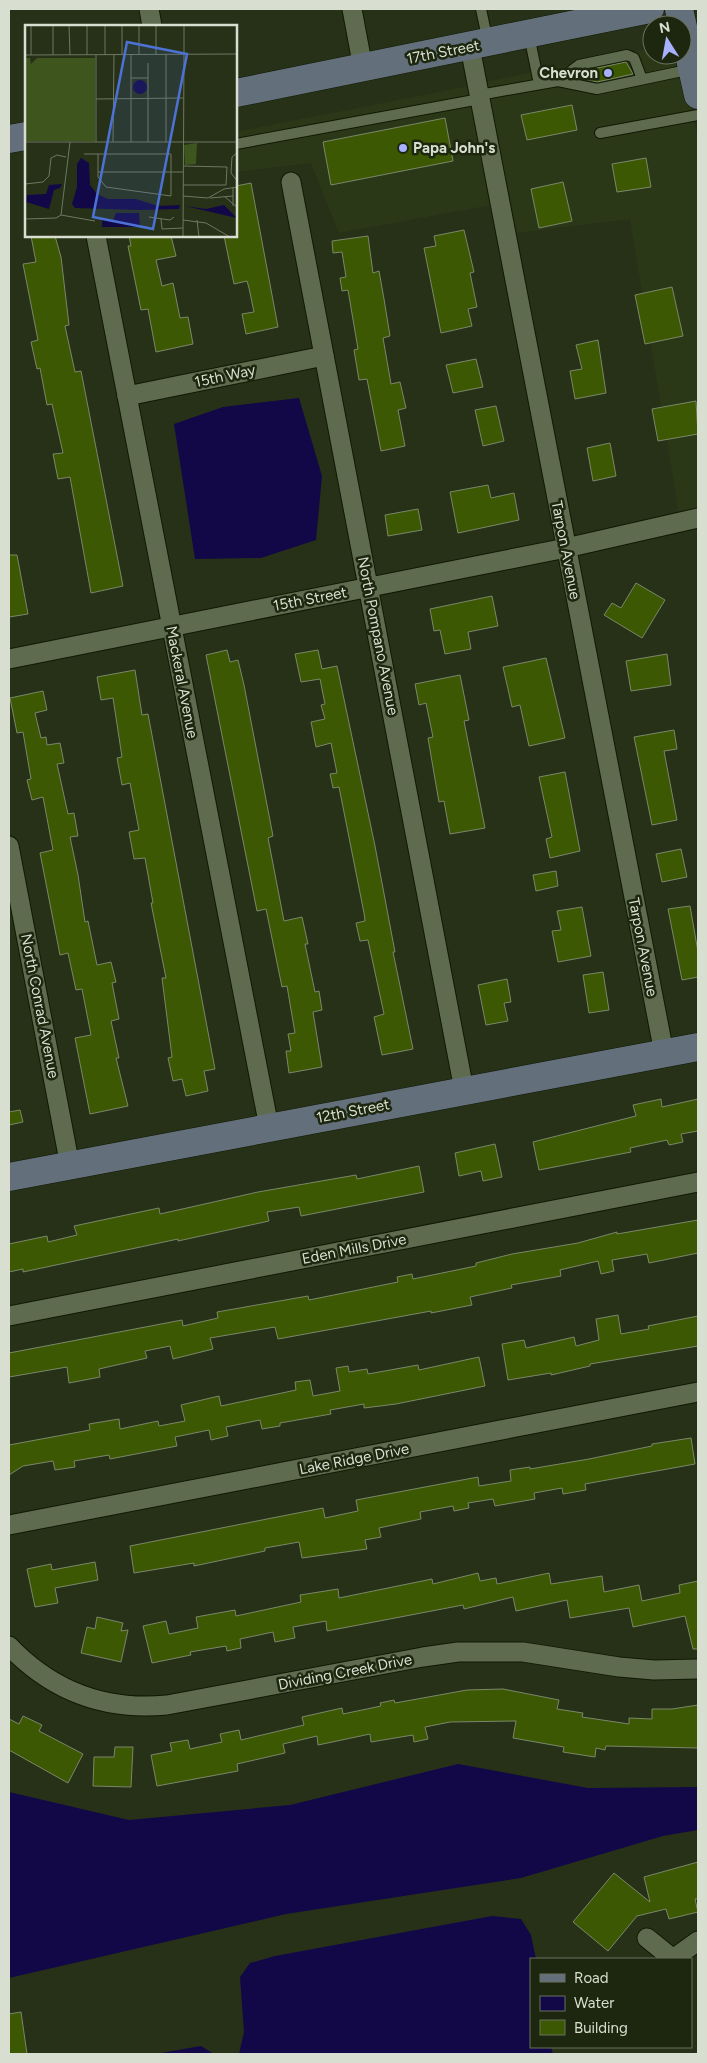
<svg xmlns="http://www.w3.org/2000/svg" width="707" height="2063" font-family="Figtree,sans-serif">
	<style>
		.built { fill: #2b3818 }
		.water { fill: #120848 }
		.building { fill: #3d5802; stroke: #7a876a }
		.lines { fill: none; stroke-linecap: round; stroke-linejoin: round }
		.lane-casing { stroke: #101903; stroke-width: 12 }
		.street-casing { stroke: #101903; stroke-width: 21 }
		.secondary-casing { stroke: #101903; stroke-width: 29 }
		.lane { stroke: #5e6b4f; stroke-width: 10 }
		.street { stroke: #5e6b4f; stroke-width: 19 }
		.secondary { stroke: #646f7c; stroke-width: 28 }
		.poi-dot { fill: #a7b1fc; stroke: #1d270f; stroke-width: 2 }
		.labels { text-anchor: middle; stroke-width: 5; stroke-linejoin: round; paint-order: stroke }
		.street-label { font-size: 15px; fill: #d8dfd0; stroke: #1d270f }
		.poi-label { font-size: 15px; font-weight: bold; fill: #d8dfd0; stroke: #1d270f; text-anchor: end }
		.inset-road { fill: none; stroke: #6e7762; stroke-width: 1 }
		.view { fill: #4c72d6; fill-opacity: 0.15; stroke: #4c72d6; stroke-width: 2.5 }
		.inset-edge { fill: none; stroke: #d8dfd0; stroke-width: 2.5 }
	</style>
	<rect width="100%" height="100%" fill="#273118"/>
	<g class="built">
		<path d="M652,48V55H681L698,140V508L679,513L630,219L516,233L485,82Z"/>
		<path d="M469,86L491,205L339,233L311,163L236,172V132Z"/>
	</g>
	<g class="water">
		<path d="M299,398L322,476L316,540L261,558L195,559L174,424L223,407Z"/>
		<path d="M458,1764L588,1788L698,1787V1830L663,1836L521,1878L286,1914L9,1978V1792L129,1820L290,1805Z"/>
		<path d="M492,1916L521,1919L531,1935L536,1959H531V2047H551L553,2054H239L244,2032L240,1977L250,1963L275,1956Z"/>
		<path d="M201,2046L214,2054H155Z"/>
	</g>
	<g class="building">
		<path d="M626,62L633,74L597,82L585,79L583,71Z"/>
		<path d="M572,105L577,130L527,140L521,115Z"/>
		<path d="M445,118L453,161L331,185L323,142Z"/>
		<path d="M646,158L651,187L617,192L612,164Z"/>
		<path d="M563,182L572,221L539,228L531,189Z"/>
		<path d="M251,183L278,327L246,334L242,314L254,312L249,288L247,281L234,284L224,236H236V186Z"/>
		<path d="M464,230L474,272L470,273L477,307L468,309L472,326L441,333L424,248L436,246L434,236Z"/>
		<path d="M31,236H55L61,257L69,325L65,326L75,372L81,371L123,586L91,593L70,477L58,479L53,454L63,453L52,404L47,405L40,368L37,369L31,342L38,340L23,264L36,262Z"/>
		<path d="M129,236H171L176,256L156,260L162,286L173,283L180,318L188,317L193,344L156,352L148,309L141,310L128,246H131Z"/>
		<path d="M368,236L373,273L379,271L384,299L390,336L383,338L391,384L400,382L406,408L398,410L405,446L381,451L367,379L359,380L354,350L358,349L348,290L342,291L340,278L346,277L342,252L333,253L332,241Z"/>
		<path d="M672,287L683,336L645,344L635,295Z"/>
		<path d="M598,340L606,393L575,399L570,371L582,369L576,345Z"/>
		<path d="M476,359L483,387L453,393L446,365Z"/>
		<path d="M696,401L698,434L658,441L652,409Z"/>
		<path d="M496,406L504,441L483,446L475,410Z"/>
		<path d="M610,443L616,476L593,481L587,448Z"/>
		<path d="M488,485L491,498L514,493L519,520L458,533L450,492Z"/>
		<path d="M418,509L422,530L388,536L385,515Z"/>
		<path d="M9,555H17L28,614L9,617Z"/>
		<path d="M636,583L665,600L642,638L604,615L612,603L621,608Z"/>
		<path d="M492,596L498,626L468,632L471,649L445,654L440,630L434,631L430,609Z"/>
		<path d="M227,650L230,662L238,660L244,685L273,836L268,838L284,921L302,917L308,944H305L315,992L319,991L322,1010L313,1012L322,1067L289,1073L286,1051H291L288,1034L295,1033L287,986L282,987L266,909L257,911L206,655Z"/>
		<path d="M318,650L322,669L337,666L375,846L395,952H393L413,1049L382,1055L374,1017L384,1014L368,940L360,941L356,923L365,921L364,913L339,787L333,788L330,774L337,773L331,743L316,747L311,722L325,719L321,705L325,704L320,679L301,682L295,654Z"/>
		<path d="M667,654L671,685L631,691L626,661Z"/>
		<path d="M546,658L565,738L529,746L520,705L512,707L503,667Z"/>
		<path d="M135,670L142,715L148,714L215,1069L204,1071L208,1091L186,1096L182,1079L173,1081L168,1058L172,1057L162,978H166L151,903H153L145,858L134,859L129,832L139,830L130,783L122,785L117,758L122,757L113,698L101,700L97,677Z"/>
		<path d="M460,675L469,720L464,721L485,828L450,834L444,801L439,802L436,785L428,738L433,737L426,703L419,705L415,684Z"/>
		<path d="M43,691L47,710L35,713L41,738L46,737L47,745L60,743L64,763L57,764L68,814L74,813L78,836L70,837L78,875L85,922L88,921L97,965L111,962L116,982L112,983L119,1019L111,1021L119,1058H116L128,1106L90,1114L75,1038L91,1035L82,989L76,990L68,953L60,955L40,853L53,850L43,797L32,800L27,780L31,779L23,732L17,733L10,698Z"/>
		<path d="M674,730L677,749L664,751L677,820L652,825L634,737Z"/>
		<path d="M565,772L580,851L550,858L546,839L552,837L539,777Z"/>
		<path d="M681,849L687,877L662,882L656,854Z"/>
		<path d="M556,871L558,886L536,891L533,875Z"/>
		<path d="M690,906L698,952V977L682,980L668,909Z"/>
		<path d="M582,907L591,956L558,962L552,931L561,930L557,911Z"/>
		<path d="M603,972L609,1010L589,1013L583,975Z"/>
		<path d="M507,979L511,1002L504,1003L508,1021L486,1025L478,985Z"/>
		<path d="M661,1099L662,1107L698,1099V1131L681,1134L683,1142L669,1145L667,1140L630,1148L631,1152L539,1170L533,1142L636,1116L633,1105Z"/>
		<path d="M20,1110L23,1122L9,1125V1112Z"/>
		<path d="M495,1144L502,1177L483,1181L481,1171L459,1176L455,1153Z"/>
		<path d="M419,1166L424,1192L301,1216L299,1207L267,1212L269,1221L178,1241V1239L23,1272V1269L9,1272V1244L47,1236L48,1242L77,1235L74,1226L159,1208L160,1214L258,1192L356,1175L357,1179Z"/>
		<path d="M698,1220V1253L649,1263L647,1254L612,1260L614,1271L601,1274L598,1261L560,1270L561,1276L511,1285L512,1288L470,1297L472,1305L431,1313V1311L278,1339L275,1327L210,1338L213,1349L173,1359L170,1346L145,1351L147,1358L99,1369L100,1377L69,1383L67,1367L9,1377V1353L182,1320L183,1326L218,1318L217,1312L308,1296L309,1300L398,1282L397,1277L412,1274L413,1279L476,1266V1263L512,1254L578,1243L617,1232V1234Z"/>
		<path d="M618,1315L621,1334L649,1329L648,1326L698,1316V1346L590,1364V1366L551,1375V1373L508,1380L502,1344L524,1340L526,1348L574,1337L576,1346L599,1340L596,1319Z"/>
		<path d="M479,1357L485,1386L396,1404L364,1408V1404L330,1410L331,1414L280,1423V1426L262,1429L260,1420L226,1427L228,1436L211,1440L209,1430L175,1437L177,1446L110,1459L109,1455L74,1461L75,1467L55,1470L53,1461L23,1466L9,1475V1445L90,1430L89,1424L119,1419L120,1429L158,1421L159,1426L185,1421L181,1405L219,1396L221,1406L296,1390L295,1382L310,1380L313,1396L340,1391L336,1368L348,1366L349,1372L367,1369L368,1374L418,1365L419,1370Z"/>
		<path d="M691,1438L695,1464L585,1484L586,1490L563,1494L562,1488L534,1493L535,1499L495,1506L493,1499L468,1503L469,1508L454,1511L453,1506L420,1512L421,1519L379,1528L381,1537L365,1540L367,1549L302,1558L299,1542L265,1548V1551L194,1566V1563L134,1573L130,1546L323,1508L325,1518L358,1511L356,1500L478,1477L479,1486L511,1481L510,1470L530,1467V1469L589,1459L652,1446V1444Z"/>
		<path d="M95,1562L98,1580L55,1588L58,1603L35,1607L27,1569L51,1564L52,1570Z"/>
		<path d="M478,1573L480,1581L496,1578L497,1584L549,1573L551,1584L602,1576L604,1592L639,1585L642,1601L680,1593L679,1585L698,1581V1649H693L685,1616L633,1627L629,1608L570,1618L567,1600L516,1611L513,1597L464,1609L463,1605L327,1631L326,1621L293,1627L295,1638L275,1642L273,1632L240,1639L241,1648L227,1651L226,1646L190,1652L191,1655L152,1663L143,1626L166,1621L169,1634L198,1628L196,1617L235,1610L236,1616L301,1602L300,1595L338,1589L339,1598L432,1579L433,1584Z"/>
		<path d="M97,1617L123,1623L121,1631L128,1630L121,1662L81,1653L87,1627L95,1629Z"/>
		<path d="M503,1689L559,1700L557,1709L583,1713L582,1717L629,1724V1718L652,1719V1709H672L698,1705V1748L606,1746L605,1750L596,1748L595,1757L563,1752L564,1747L513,1738L516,1721L450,1722L425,1727L428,1739L414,1742L413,1735L371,1742L370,1734L318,1745L317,1736L283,1744L285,1753L237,1764L238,1771L157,1786L151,1755L172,1751L170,1743L188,1740L190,1749L222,1742L220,1734L239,1730L241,1740L304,1725L302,1717L342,1708L343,1714L381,1706L380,1703L394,1700L395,1703L467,1690Z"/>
		<path d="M23,1716L42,1725L39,1731L83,1754L68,1783L9,1750V1719L19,1724Z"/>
		<path d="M115,1747H133L131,1787L93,1786L94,1757H114Z"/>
		<path d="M698,1862V1899H695L698,1912L669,1919L666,1909L637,1916L608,1951L573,1922L614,1873L650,1902L644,1877Z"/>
		<path d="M21,2012L27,2054H9V2014Z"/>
	</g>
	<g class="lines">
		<defs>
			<g id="lane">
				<path d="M481,9L488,42"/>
				<path d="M529,35L539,84"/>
				<path d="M558,81L579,65L627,55L634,58L642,79"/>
				<path d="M479,95L558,81L597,89L692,69"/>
				<path d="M600,133L698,115"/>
				<path d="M236,144L480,99"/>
			</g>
			<g id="street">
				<path d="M149,9L152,26"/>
				<path d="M352,9L363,68"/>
				<path d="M470,47L664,1053"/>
				<path d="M291,182L464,1090"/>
				<path d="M96,236L269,1127"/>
				<path d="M127,396L324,356"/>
				<path d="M9,659L566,548L698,518"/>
				<path d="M9,846L70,1166"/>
				<path d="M9,1316L698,1182"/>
				<path d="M9,1525L698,1392"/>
				<path d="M9,1646C52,1691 105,1711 167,1705L423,1657L458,1652H523L619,1667L654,1670L698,1669"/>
				<path d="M647,1938L673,1959L698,1941"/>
			</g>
			<g id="secondary">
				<path d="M679,9L698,95"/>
				<path d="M236,93L650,9"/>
				<path d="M9,139L26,136"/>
				<path d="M9,1177L698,1047"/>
			</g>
		</defs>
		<use href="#lane" class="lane-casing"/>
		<use href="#street" class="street-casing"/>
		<use href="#secondary" class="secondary-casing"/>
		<use href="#lane" class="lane"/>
		<use href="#street" class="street"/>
		<use href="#secondary" class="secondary"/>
	</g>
	<g class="poi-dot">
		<circle cx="608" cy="73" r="5"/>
		<circle cx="403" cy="148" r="5"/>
	</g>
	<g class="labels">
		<g class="street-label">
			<text transform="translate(443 52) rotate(-11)" y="5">17th Street</text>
			<text transform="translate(225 376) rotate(-12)" y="5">15th Way</text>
			<text transform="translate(566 550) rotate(79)" y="5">Tarpon Avenue</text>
			<text transform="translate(310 599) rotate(-11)" y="5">15th Street</text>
			<text transform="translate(378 636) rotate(79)" y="5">North Pompano Avenue</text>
			<text transform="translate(182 682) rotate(79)" y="5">Mackeral Avenue</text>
			<text transform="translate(643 947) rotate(79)" y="5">Tarpon Avenue</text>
			<text transform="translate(40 1006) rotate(79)" y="5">North Conrad Avenue</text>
			<text transform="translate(353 1111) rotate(-11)" y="5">12th Street</text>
			<text transform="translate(354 1249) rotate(-11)" y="5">Eden Mills Drive</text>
			<text transform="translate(354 1459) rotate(-11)" y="5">Lake Ridge Drive</text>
			<text transform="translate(345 1672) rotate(-11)" y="5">Dividing Creek Drive</text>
		</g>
		<g class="poi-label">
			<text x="598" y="78">Chevron</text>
			<text x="413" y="153" text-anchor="start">Papa John's</text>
		</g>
	</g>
	<g transform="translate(25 25)">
		<rect width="212" height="212" fill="#273118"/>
		<path d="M0,33H5L6,39L12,33H70V116H0ZM172,118L171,139L160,140L159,120Z" fill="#3f551e"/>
		<path d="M108 62a7 7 0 1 1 14 0a7 7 0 1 1-14 0ZM56,133L64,138L65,160L72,169L83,174H111L133,181L155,180L154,184L115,185L50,183L47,179L52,162V139ZM37,159L35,163L29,165L24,184L1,177L2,170L21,169L24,160ZM199,180L212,193L160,181L181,184ZM91,188H114L115,202H77V194L88,196Z" fill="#120848"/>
		<path class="inset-road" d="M44,0L45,30M114,0V29M159,0V29M97,29V0M106,29V117M131,29V0M0,30L213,29M6,30V0M28,30V0M62,30V0M80,30V0M106,53H123M71,74L158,73M0,117H213M71,117V30M88,117L89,29M123,117V38M141,117V29M213,127L207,132L206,148L213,157M59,129H146V171L81,162L73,152V129M73,147H158M0,159L18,157L24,151L26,133L32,130L41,132M158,160H201L202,142L158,141M158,171L183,173L199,164L213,162M200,172L213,183M185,173L208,171M208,181V162M36,190L70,196M124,192L145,195L149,192M0,194L31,193L36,190L45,117M136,194L137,204L158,203M158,195L181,198L205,212M172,195L174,212M158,212L159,29"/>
		<path class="view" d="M102,17L162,29L128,204L68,192Z"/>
		<rect width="212" height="212" class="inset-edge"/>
	</g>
	<rect width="707" height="2063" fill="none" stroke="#d8dfd0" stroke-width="20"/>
	<rect x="530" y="1958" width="162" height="90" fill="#1d270f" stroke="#68715c"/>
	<rect x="540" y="1974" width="25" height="8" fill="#646f7c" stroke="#68715c"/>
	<text x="574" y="1983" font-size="15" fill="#d8dfd0">Road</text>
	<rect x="540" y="1996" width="25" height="15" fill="#120848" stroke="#68715c"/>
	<text x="574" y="2008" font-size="15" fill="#d8dfd0">Water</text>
	<rect x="540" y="2020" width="25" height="15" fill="#3d5802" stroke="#68715c"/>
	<text x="574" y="2033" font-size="15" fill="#d8dfd0">Building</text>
	<g transform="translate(667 40) rotate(349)"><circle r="24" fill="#1d270f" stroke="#68715c"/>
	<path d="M0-4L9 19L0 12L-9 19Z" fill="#a7b1fc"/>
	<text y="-8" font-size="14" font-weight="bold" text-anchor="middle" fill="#d8dfd0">N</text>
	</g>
</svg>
